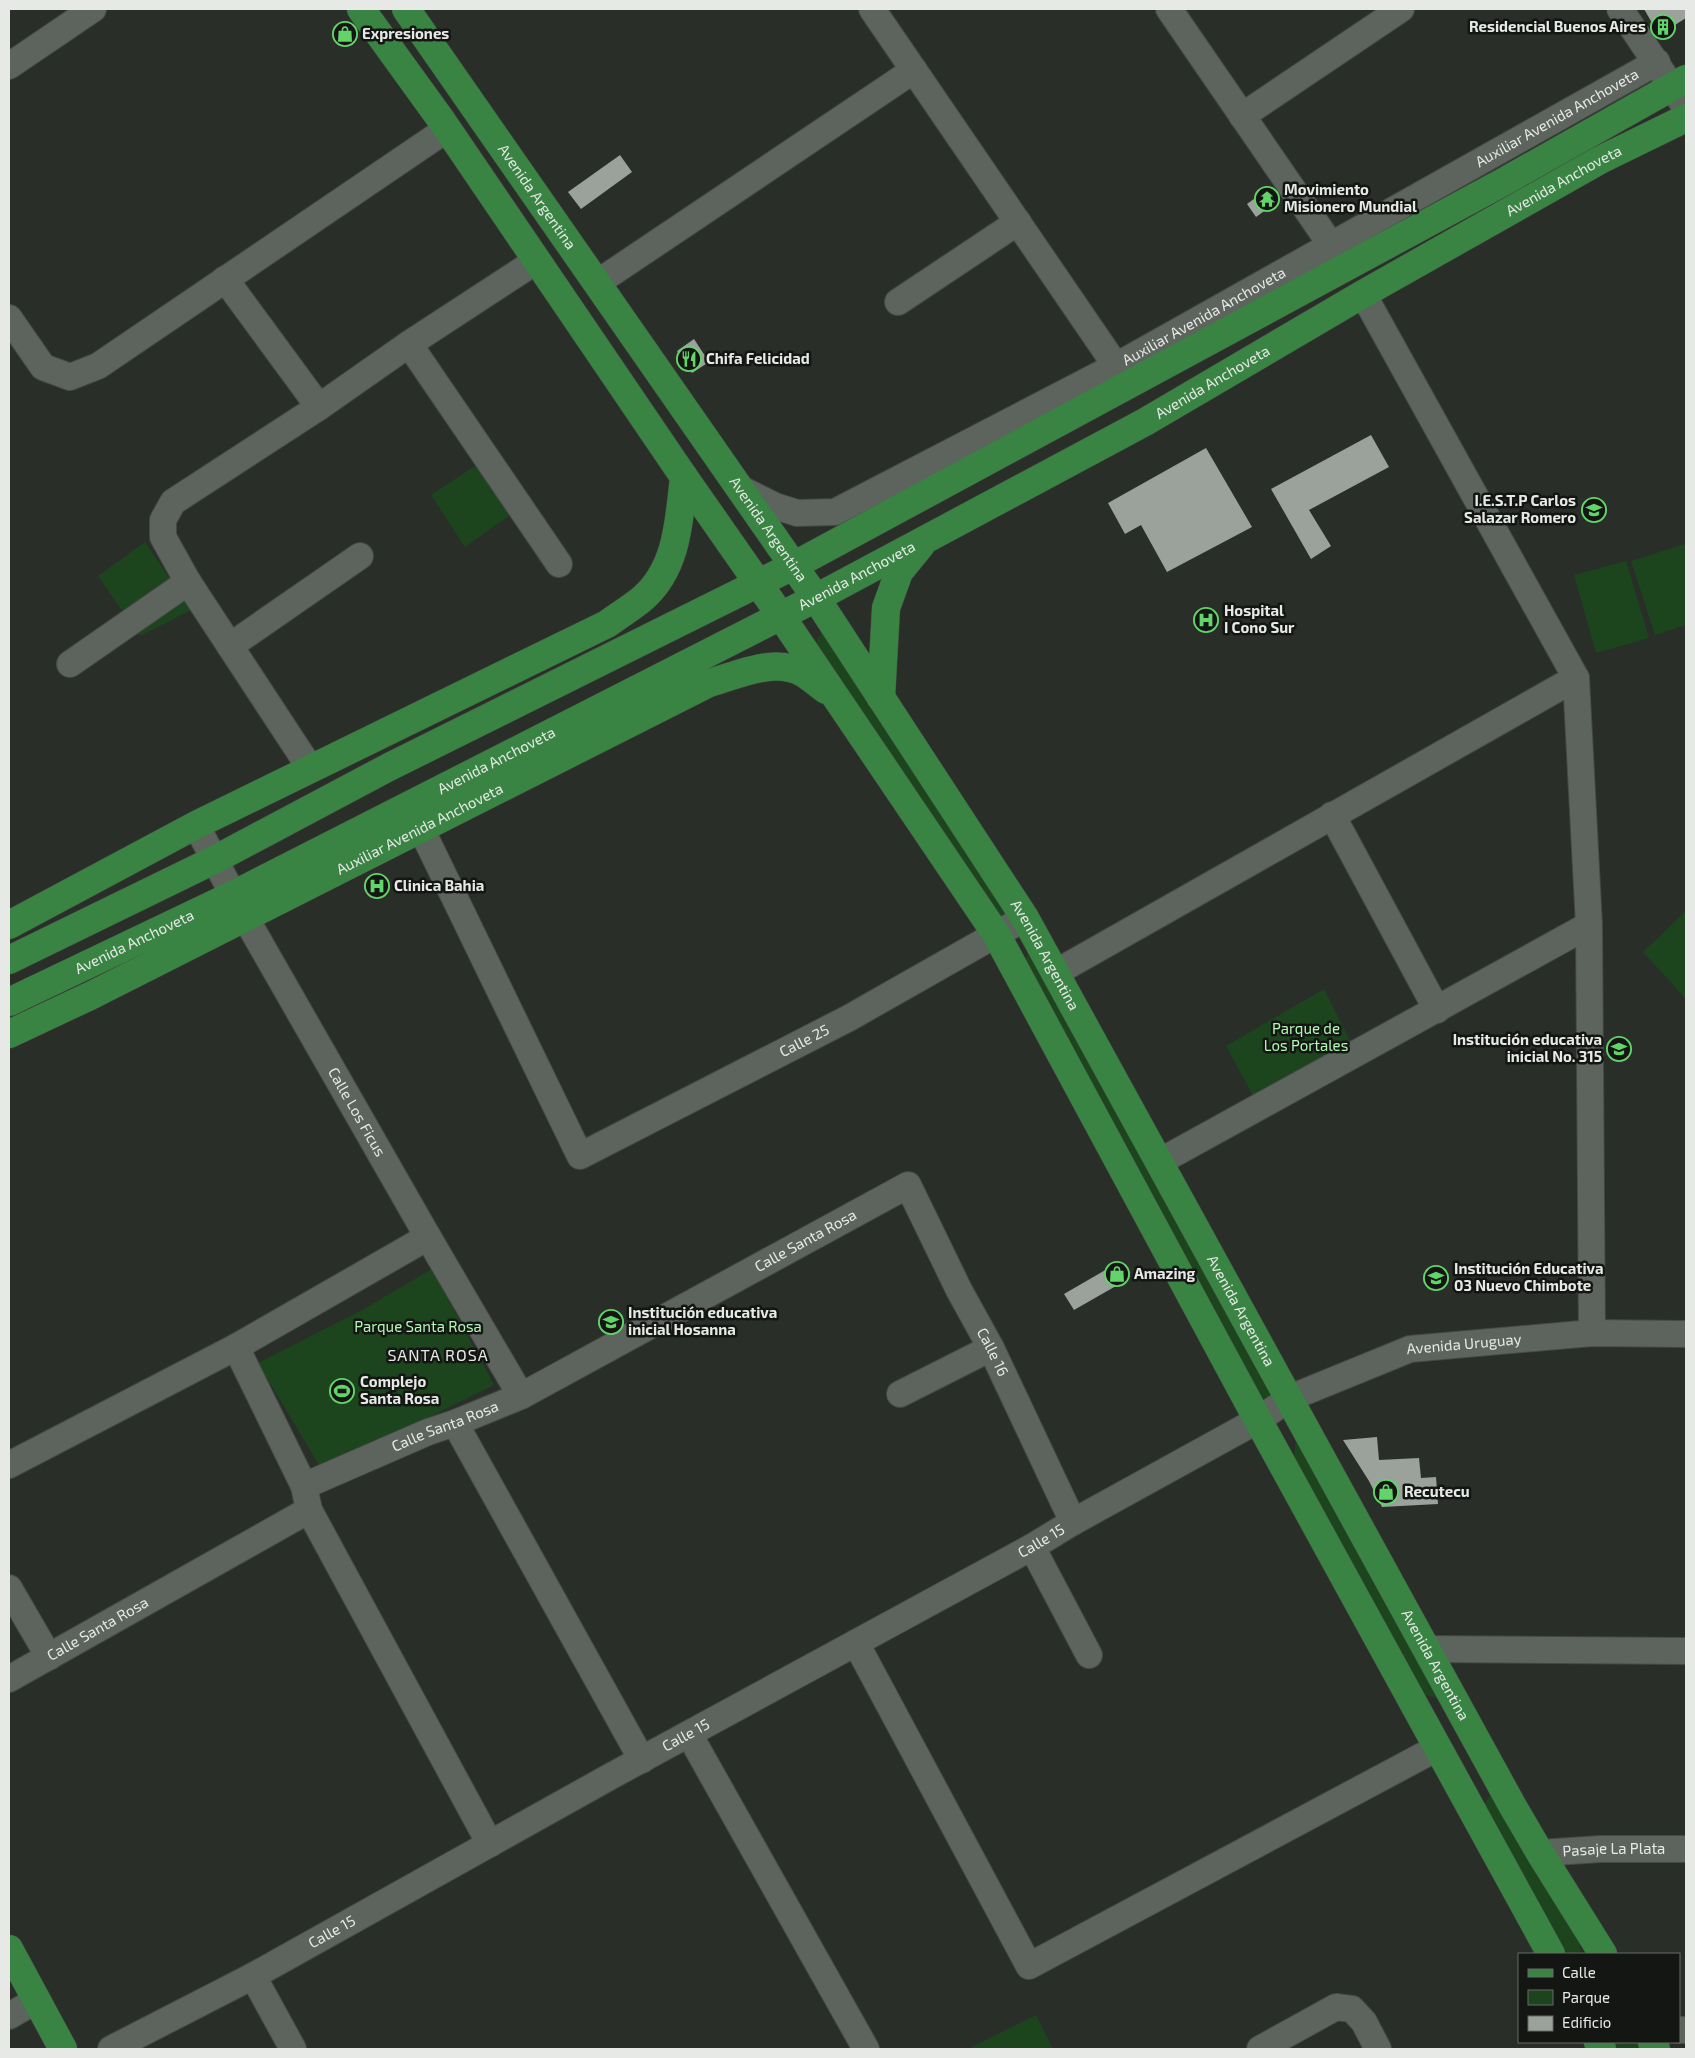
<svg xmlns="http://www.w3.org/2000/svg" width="1695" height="2058" font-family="'Exo 2',sans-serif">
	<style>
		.green { fill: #1c451e }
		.building { fill: #9ba19b }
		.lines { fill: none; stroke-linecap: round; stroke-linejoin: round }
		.minor-casing { stroke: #454945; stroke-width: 28 }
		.major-casing { stroke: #454945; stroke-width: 29 }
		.minor { stroke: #5d635d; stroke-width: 26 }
		.major { stroke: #398443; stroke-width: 28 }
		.labels { text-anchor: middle; stroke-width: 5; stroke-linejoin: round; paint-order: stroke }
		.poi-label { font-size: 15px; font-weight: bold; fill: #e6e9e6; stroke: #141613; text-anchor: start }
		.street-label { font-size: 15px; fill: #e6e9e6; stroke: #141613 }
		.park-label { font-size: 15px; fill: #b2f8b3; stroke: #141613 }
		.neighbourhood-label { font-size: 16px; letter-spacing: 1px; fill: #e6e9e6; stroke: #141613 }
	</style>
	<rect width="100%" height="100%" fill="#292e29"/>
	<g class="green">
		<path d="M493,454L527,503L465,547L431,495Z"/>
		<path d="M145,542L191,610L140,636L98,576Z"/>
		<path d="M1685,544L1686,625L1655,635L1631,561Z"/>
		<path d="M1626,561L1649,638L1596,653L1574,575Z"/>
		<path d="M823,632L1016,920L995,918L818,654L817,639Z"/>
		<path d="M1686,911V999L1643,952Z"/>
		<path d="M1029,953L1284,1389L1265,1403L1021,964Z"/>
		<path d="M1324,989L1354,1049L1257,1103L1226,1046Z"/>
		<path d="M432,1269L494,1385L322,1470L258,1363L362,1310Z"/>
		<path d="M1296,1438L1440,1699L1425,1695L1417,1687L1294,1459Z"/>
		<path d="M1494,1790L1576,1927L1581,1952C1570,1959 1560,1947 1552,1940L1483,1805Z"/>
		<path d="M1036,2015L1053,2049H968Z"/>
		<path d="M1606,2042H1636L1640,2049H1610Z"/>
	</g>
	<g class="building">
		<path d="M1644,9H1686V18L1659,35Z"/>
		<path d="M620,155L632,172L581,209L568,192Z"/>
		<path d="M1265,191L1274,204L1256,217L1247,204Z"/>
		<path d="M694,339L709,362L692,373L677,351Z"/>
		<path d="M1371,435L1389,467L1309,510L1331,546L1311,559L1271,489Z"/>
		<path d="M1206,448L1252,527L1167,572L1141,525L1125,534L1108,503Z"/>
		<path d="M1114,1265L1123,1282L1074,1310L1064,1294Z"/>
		<path d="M1377,1437L1379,1460L1419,1458L1421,1478L1436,1477L1438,1504L1382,1507L1369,1481L1343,1440Z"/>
	</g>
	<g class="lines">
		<defs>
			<g id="minor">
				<path d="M872,9L1116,366"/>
				<path d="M1169,9L1331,245"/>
				<path d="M1620,9L1686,108"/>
				<path d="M9,66L93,9"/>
				<path d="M1242,116L1401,9"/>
				<path d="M225,279L319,407"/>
				<path d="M597,283L914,70"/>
				<path d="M1363,294L1576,678L1589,925L1592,1333"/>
				<path d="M898,302L1018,222"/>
				<path d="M9,318L43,367L70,377L98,366L447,129"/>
				<path d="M409,344L559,564"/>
				<path id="s1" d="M739,488L775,506L797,513L835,512L1116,366L1657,62"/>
				<path d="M230,646L360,556"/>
				<path d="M70,664L188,582"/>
				<path d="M310,768L188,582L163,537V520L173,502L319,407L409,344L536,261"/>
				<path id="s2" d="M411,808L580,1156L849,1018L1025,918"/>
				<path d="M1332,815L1437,1010"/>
				<path id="s3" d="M196,825L245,917L428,1237L521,1396"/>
				<path d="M1055,973L1576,678"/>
				<path d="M1159,1162L1589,925"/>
				<path d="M236,1347L304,1486"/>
				<path d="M900,1394L991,1348"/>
				<path d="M455,1423L642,1760"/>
				<path d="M9,1465L236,1347L428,1237"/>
				<path d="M309,1510L490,1844"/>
				<path d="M1032,1547L1089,1655"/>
				<path d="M9,1588L49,1657"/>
				<path d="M856,1643L1029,1966L1437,1748"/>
				<path d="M1427,1649L1686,1651"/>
				<path id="s4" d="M9,1679L309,1510L304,1486L428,1432L455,1423L521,1396L908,1185L959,1290L991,1348L1073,1522"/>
				<path d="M689,1734L866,2049"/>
				<path id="s5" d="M1540,1853L1600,1849H1686"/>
				<path d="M253,1976L293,2049"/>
				<path d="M9,2016L37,2000"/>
				<path d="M1679,2030H1686"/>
				<path id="s6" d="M111,2049L253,1976L613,1775L1032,1547L1073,1522L1258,1420L1290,1398L1410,1349L1592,1333L1686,1334"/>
				<path d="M1260,2049L1336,2007L1352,2009L1364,2022L1378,2049"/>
			</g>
			<g id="major">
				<path d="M361,9L442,121L684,477L781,616L996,934L1258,1420L1551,1954"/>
				<path id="s7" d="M406,9L816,598L1025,918L1512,1805L1540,1853L1603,1954"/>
				<path d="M881,698L886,608L899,572L921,545"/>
				<path d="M9,925L196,825L607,624C618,616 631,608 642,599C678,568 679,520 684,477"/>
				<path d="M9,960L214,860L389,767L793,566L1505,181L1686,79"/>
				<path id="s8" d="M9,1002L233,895L816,598L1145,422L1363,294L1600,160L1686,118"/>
				<path id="s9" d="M9,1034L90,996L709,683C738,675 774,657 803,673C811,678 818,684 826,690"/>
				<path d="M9,1949L63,2049"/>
				<path d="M1598,2042L1602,2049"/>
				<path d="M1652,2042L1656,2049"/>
			</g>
		</defs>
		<use href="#minor" class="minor-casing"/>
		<use href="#major" class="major-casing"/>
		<use href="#minor" class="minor"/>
		<use href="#major" class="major"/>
	</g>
	<defs>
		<symbol id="building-ring" viewBox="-11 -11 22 22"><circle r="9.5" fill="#141613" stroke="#62d469" stroke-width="1.5"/><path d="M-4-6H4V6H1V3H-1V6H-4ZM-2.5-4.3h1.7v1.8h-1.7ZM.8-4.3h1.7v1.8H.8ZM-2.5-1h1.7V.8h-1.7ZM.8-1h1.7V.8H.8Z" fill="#62d469"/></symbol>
		<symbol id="shop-ring" viewBox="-11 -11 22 22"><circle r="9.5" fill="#141613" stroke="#62d469" stroke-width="1.5"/><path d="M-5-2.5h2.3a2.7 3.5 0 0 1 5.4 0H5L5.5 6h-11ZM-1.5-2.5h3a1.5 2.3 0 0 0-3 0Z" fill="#62d469"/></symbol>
		<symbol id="temple-ring" viewBox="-11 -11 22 22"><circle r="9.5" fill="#141613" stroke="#62d469" stroke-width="1.5"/><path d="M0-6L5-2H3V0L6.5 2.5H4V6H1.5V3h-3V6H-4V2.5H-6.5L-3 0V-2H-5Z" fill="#62d469"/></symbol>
		<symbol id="restaurant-ring" viewBox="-11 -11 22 22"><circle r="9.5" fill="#141613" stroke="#62d469" stroke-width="1.5"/><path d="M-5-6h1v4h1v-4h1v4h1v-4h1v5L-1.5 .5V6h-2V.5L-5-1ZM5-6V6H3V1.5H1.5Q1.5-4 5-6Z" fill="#62d469"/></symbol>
		<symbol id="university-ring" viewBox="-11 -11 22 22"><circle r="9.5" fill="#141613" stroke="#62d469" stroke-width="1.5"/><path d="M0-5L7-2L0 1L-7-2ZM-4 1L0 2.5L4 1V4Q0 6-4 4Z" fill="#62d469"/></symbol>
		<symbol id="hospital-ring" viewBox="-11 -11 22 22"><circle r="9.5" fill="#141613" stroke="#62d469" stroke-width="1.5"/><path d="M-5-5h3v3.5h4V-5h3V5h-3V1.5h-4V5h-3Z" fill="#62d469"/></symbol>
		<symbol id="school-ring" viewBox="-11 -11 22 22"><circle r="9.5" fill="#141613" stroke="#62d469" stroke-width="1.5"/><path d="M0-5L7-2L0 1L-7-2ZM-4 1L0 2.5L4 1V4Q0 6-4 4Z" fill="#62d469"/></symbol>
		<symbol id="stadium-ring" viewBox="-11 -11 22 22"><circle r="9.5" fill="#141613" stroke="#62d469" stroke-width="1.5"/><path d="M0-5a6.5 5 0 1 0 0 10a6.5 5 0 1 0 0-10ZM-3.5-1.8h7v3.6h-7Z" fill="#62d469"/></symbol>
	</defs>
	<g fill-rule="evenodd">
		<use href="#building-ring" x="1649" y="13" width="28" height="28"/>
		<use href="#shop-ring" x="331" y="20" width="28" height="28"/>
		<use href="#temple-ring" x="1253" y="185" width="28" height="28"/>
		<use href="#restaurant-ring" x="675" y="345" width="28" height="28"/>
		<use href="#university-ring" x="1580" y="496" width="28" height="28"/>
		<use href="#hospital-ring" x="1192" y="606" width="28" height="28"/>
		<use href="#hospital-ring" x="363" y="872" width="28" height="28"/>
		<use href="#school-ring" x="1605" y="1035" width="28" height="28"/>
		<use href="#shop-ring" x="1103" y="1260" width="28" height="28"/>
		<use href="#school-ring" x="1422" y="1264" width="28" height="28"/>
		<use href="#school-ring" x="597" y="1308" width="28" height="28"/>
		<use href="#stadium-ring" x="328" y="1377" width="28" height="28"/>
		<use href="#shop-ring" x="1372" y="1478" width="28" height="28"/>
	</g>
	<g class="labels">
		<g class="poi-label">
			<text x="1646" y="32" text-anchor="end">Residencial Buenos Aires</text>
			<text x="362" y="39">Expresiones</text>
			<text x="1284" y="195">Movimiento<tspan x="1284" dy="17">Misionero Mundial</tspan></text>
			<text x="706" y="364">Chifa Felicidad</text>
			<text x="1576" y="506" text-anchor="end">I.E.S.T.P Carlos<tspan x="1576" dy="17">Salazar Romero</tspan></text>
			<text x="1224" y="616">Hospital<tspan x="1224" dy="17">I Cono Sur</tspan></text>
			<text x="394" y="891">Clinica Bahia</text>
			<text x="1602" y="1045" text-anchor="end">Institución educativa<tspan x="1602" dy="17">inicial No. 315</tspan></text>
			<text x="1454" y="1274">Institución Educativa<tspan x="1454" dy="17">03 Nuevo Chimbote</tspan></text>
			<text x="1134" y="1279">Amazing</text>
			<text x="628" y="1318">Institución educativa<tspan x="628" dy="17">inicial Hosanna</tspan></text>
			<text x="360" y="1387">Complejo<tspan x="360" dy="17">Santa Rosa</tspan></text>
			<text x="1404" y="1497">Recutecu</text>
		</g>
		<g class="street-label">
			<text dy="5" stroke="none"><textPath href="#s1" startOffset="924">Auxiliar Avenida Anchoveta</textPath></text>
			<text dy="5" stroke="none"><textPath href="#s8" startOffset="1759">Avenida Anchoveta</textPath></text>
			<text dy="5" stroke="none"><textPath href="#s7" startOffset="229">Avenida Argentina</textPath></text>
			<text dy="5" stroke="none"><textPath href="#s1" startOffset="519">Auxiliar Avenida Anchoveta</textPath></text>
			<text dy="5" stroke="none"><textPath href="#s8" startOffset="1354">Avenida Anchoveta</textPath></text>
			<text dy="5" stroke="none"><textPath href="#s7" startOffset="634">Avenida Argentina</textPath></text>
			<text dy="5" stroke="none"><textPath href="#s8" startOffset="949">Avenida Anchoveta</textPath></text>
			<text dy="5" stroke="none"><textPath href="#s8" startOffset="544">Avenida Anchoveta</textPath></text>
			<text dy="5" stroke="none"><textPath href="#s9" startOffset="459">Auxiliar Avenida Anchoveta</textPath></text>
			<text dy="5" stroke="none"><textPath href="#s8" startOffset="139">Avenida Anchoveta</textPath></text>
			<text dy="5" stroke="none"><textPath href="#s7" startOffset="1142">Avenida Argentina</textPath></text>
			<text dy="5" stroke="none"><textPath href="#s2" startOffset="639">Calle 25</textPath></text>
			<text dy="5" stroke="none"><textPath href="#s3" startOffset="329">Calle Los Ficus</textPath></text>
			<text dy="5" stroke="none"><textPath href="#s4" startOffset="928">Calle Santa Rosa</textPath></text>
			<text dy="5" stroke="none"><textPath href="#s7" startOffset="1548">Avenida Argentina</textPath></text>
			<text dy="5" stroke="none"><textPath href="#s6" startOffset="1531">Avenida Uruguay</textPath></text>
			<text dy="5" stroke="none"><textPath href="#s4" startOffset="1232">Calle 16</textPath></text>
			<text dy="5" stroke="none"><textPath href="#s4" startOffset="522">Calle Santa Rosa</textPath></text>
			<text dy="5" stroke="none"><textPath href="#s6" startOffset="1060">Calle 15</textPath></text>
			<text dy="5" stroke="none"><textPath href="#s4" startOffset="102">Calle Santa Rosa</textPath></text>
			<text dy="5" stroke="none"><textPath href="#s7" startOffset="1952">Avenida Argentina</textPath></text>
			<text dy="5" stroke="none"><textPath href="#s6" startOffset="655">Calle 15</textPath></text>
			<text dy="5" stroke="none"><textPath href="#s5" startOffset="74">Pasaje La Plata</textPath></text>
			<text dy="5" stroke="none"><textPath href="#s6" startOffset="250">Calle 15</textPath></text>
		</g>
		<g class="park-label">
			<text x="1306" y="1034">Parque de<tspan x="1306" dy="17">Los Portales</tspan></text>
			<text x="418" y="1332">Parque Santa Rosa</text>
		</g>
		<g class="neighbourhood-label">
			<text x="438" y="1361">SANTA ROSA</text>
		</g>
	</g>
	<rect width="1695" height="2058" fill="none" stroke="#e6e9e6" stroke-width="20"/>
	<rect x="1518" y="1953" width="162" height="90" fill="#141613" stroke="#686a67"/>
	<rect x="1528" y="1969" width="25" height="8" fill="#398443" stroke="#686a67"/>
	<text x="1562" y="1978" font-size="15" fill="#e6e9e6">Calle</text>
	<rect x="1528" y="1990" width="25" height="15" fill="#1c451e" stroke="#686a67"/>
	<text x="1562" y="2003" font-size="15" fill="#e6e9e6">Parque</text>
	<rect x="1528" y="2016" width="25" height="15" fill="#9ba19b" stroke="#686a67"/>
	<text x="1562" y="2028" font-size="15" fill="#e6e9e6">Edificio</text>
</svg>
